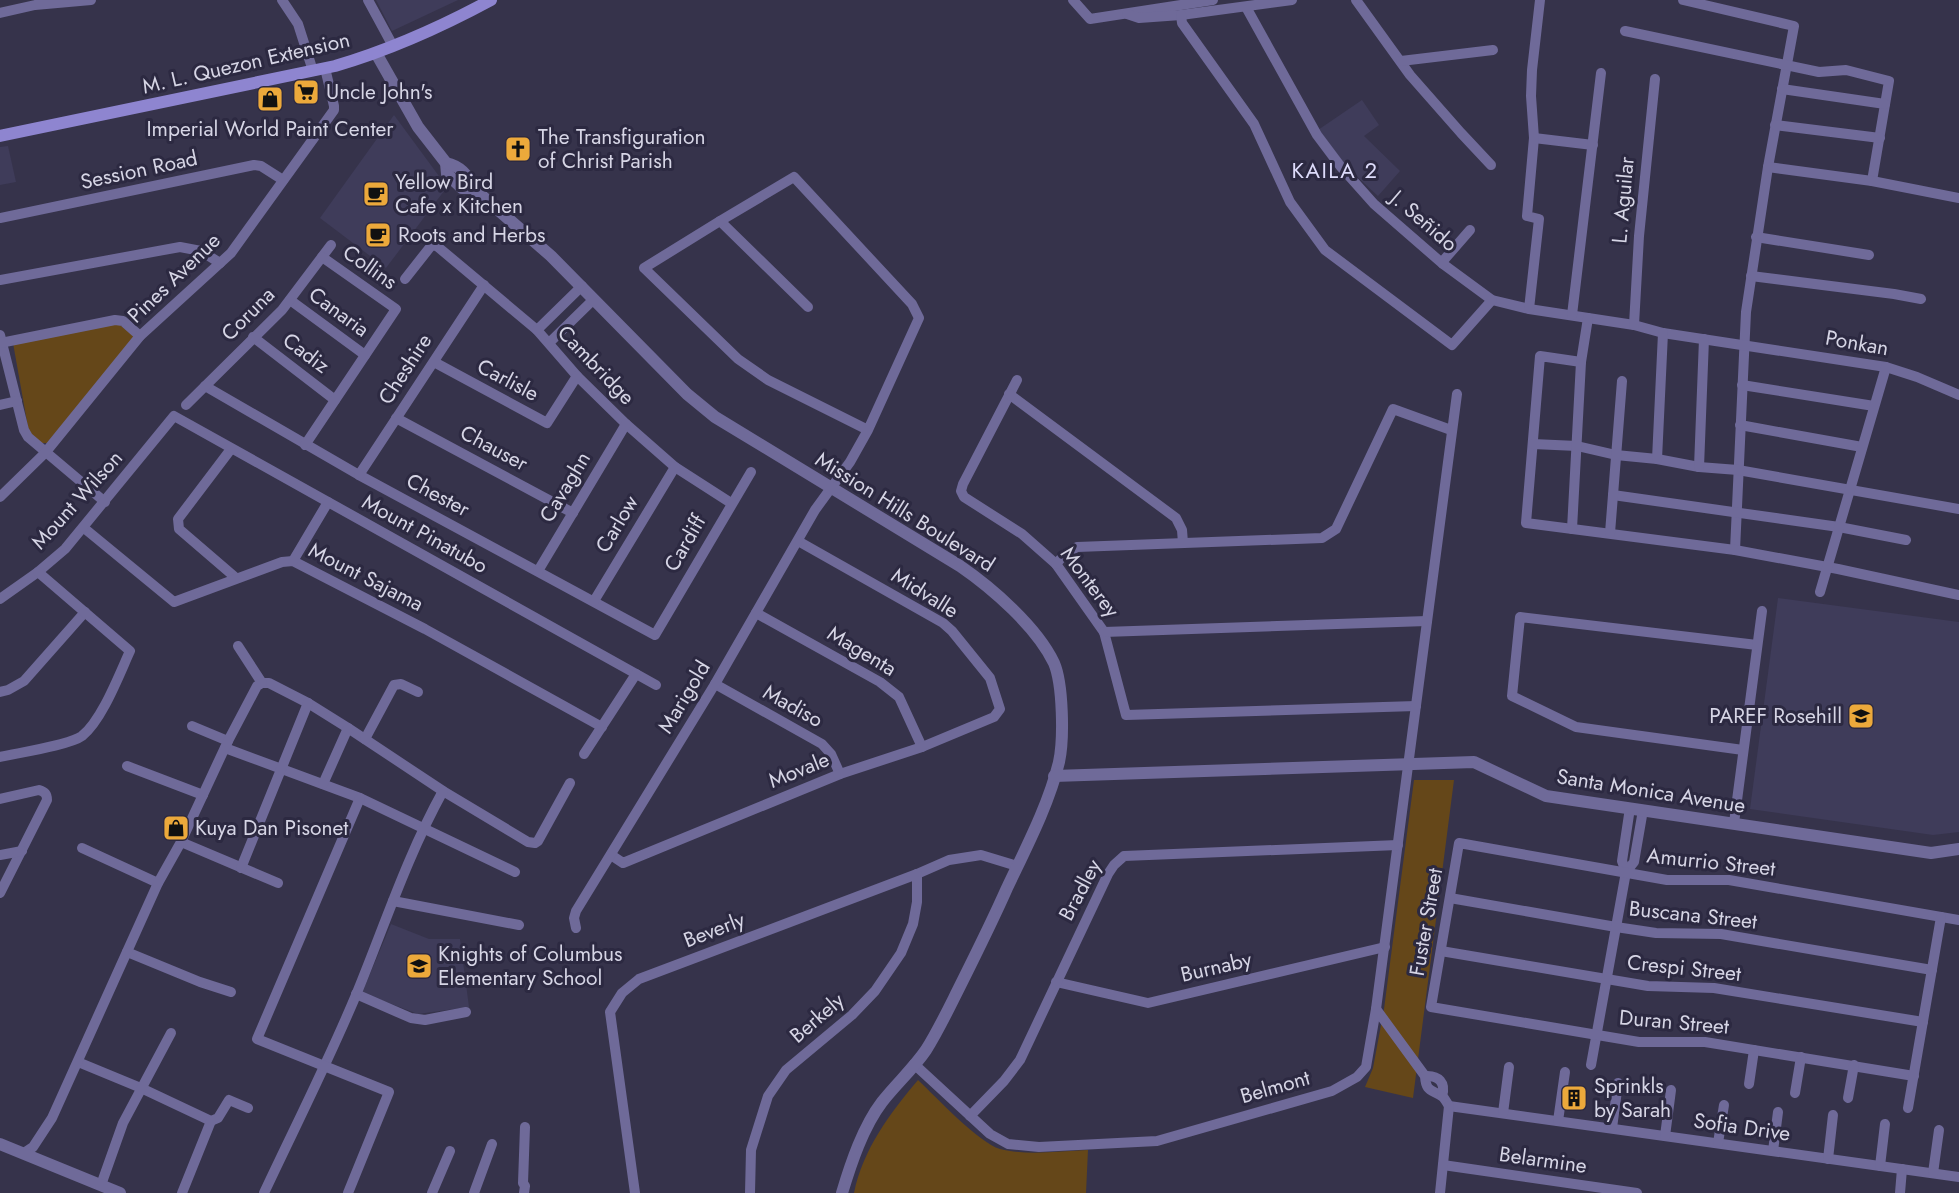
<svg xmlns="http://www.w3.org/2000/svg" width="1959" height="1193" font-family="Jost,sans-serif">
	<style>
		.built { fill: #3f3c5a }
		.green { fill: #654719 }
		.lines { fill: none; stroke-linecap: round; stroke-linejoin: round }
		.minor { stroke: #6f6a99; stroke-width: 10 }
		.tertiary { stroke: #6f6a99; stroke-width: 12 }
		.secondary { stroke: #8e85d0; stroke-width: 12 }
		.labels { text-anchor: middle; stroke-width: 6; stroke-linejoin: round; paint-order: stroke }
		.street-label { font-size: 21px; fill: #d6d5e5; stroke: #2c2941 }
		.poi-label { font-size: 21px; fill: #d6d5e5; stroke: #2c2941; text-anchor: start }
		.neighbourhood-label { font-size: 22px; letter-spacing: 1.5px; fill: #dddbfa; stroke: #2c2941 }
	</style>
	<rect width="100%" height="100%" fill="#36334b"/>
	<g class="built">
		<path d="M376,0H458L392,31Z"/>
		<path d="M1362,100L1379,125L1364,136L1400,171L1378,196L1340,161L1318,130Z"/>
		<path d="M394,115L447,187L386,268L320,218Z"/>
		<path d="M8,146L16,182L0,185V147Z"/>
		<path d="M1778,598L1959,622V832L1933,835L1750,809Z"/>
		<path d="M391,924L429,939H460L469,1007L418,1014L362,993Z"/>
	</g>
	<g class="green">
		<path d="M115,324L120,325L133,335V340L47,443H40L29,433L13,343Z"/>
		<path d="M1414,780H1454L1413,1098L1365,1087L1373,1068L1384,1009Z"/>
		<path d="M918,1080C936,1097 979,1143 1000,1149C1027,1156 1060,1151 1088,1150L1086,1193H854C863,1149 890,1113 918,1080Z"/>
	</g>
	<g class="lines">
		<g class="minor">
			<path d="M282,0L298,24L313,71"/>
			<path d="M368,0L393,46"/>
			<path d="M1073,0L1090,19L1213,0"/>
			<path d="M1356,0L1410,75L1461,133L1491,165"/>
			<path d="M1683,0L1794,26L1768,167L1746,312L1735,550"/>
			<path d="M1246,7L1317,135L1341,167L1374,204L1443,264L1492,300L1529,309L1634,325L1663,333L1886,367L1917,377L1959,395"/>
			<path d="M0,13L35,5L91,0"/>
			<path d="M1127,14L1139,18L1181,15L1292,0"/>
			<path d="M1181,15L1182,23L1254,124L1290,202L1325,250L1452,345L1492,300"/>
			<path d="M1625,31L1819,72L1846,70L1889,81L1872,181"/>
			<path d="M1401,61L1493,50"/>
			<path d="M1782,89L1885,104"/>
			<path d="M1775,125L1880,138"/>
			<path d="M1534,138L1593,145"/>
			<path d="M1768,167L1872,181L1959,198"/>
			<path d="M0,218L254,165L261,166L283,180"/>
			<path d="M720,221L808,307"/>
			<path d="M1756,237L1869,255"/>
			<path d="M1443,264V261L1470,230"/>
			<path d="M1751,276L1894,294L1921,299"/>
			<path d="M405,279L431,246L435,245L438,247L537,330L577,376L626,424L675,467L731,503"/>
			<path d="M0,280L180,247L201,251L220,263"/>
			<path d="M290,300L365,355"/>
			<path d="M1529,309L1539,219L1527,216L1534,138L1531,96L1532,70L1540,0"/>
			<path d="M1572,315L1601,73"/>
			<path d="M1634,325L1639,236L1655,79"/>
			<path d="M537,330L582,286"/>
			<path d="M0,335L24,430L28,437L105,502"/>
			<path d="M253,337L335,400"/>
			<path d="M0,343L115,320L123,321L140,336"/>
			<path d="M549,343L594,299"/>
			<path d="M434,362L547,423L577,376"/>
			<path d="M1581,362L1540,356L1526,523L1735,550L1838,569L1959,595"/>
			<path d="M1017,380L963,484L961,491L964,497L1022,534L1056,564L1104,632L1126,715L1416,706"/>
			<path d="M1742,385L1874,406"/>
			<path d="M205,386L359,475L655,635L751,472"/>
			<path d="M1009,394L1176,518L1182,530L1183,543"/>
			<path d="M0,405L17,401"/>
			<path d="M186,405L282,310L331,245"/>
			<path d="M396,418L573,513"/>
			<path d="M1740,425L1862,447"/>
			<path d="M1533,444L1577,446L1616,455L1657,459L1699,467L1738,470L1959,509"/>
			<path d="M305,445L396,309L322,257"/>
			<path d="M231,449L178,519L179,529L236,578"/>
			<path d="M1657,459L1663,333"/>
			<path d="M1699,467L1704,339"/>
			<path d="M359,475L484,285"/>
			<path d="M1613,495L1839,527L1906,540"/>
			<path d="M0,497L45,453L140,336L231,253L334,110V106L325,68"/>
			<path d="M84,528L174,602L282,562L293,561L425,629L602,727"/>
			<path d="M1572,529L1581,362L1588,318"/>
			<path d="M1610,533L1622,381"/>
			<path d="M293,561L328,502"/>
			<path d="M1056,564L1065,554L1077,547L1322,538L1336,529L1393,409L1451,430"/>
			<path d="M538,571L626,424"/>
			<path d="M1820,592L1886,367"/>
			<path d="M0,599L38,572L65,549L174,416L656,685"/>
			<path d="M594,601L675,467"/>
			<path d="M756,613L880,682L899,697L922,747"/>
			<path d="M1104,632L1427,621"/>
			<path d="M238,646L262,683H269L308,703L348,728L443,791L528,842L535,843L538,841L570,783"/>
			<path d="M715,684L822,744L831,754L840,774"/>
			<path d="M0,692L8,690L24,681L85,612"/>
			<path d="M192,726L228,741"/>
			<path d="M365,739L394,685L401,684L418,692"/>
			<path d="M225,748L360,798L515,872"/>
			<path d="M1743,750L1576,727L1512,696L1520,617L1757,645"/>
			<path d="M584,754L636,674"/>
			<path d="M0,757C17,753 70,745 82,736C102,720 119,675 130,651L38,572"/>
			<path d="M127,766L203,795"/>
			<path d="M323,784L348,728"/>
			<path d="M0,799L39,790C45,792 47,794 47,800L0,893"/>
			<path d="M1734,823L1762,611"/>
			<path d="M181,842L278,883"/>
			<path d="M82,848L158,883"/>
			<path d="M0,855L22,851"/>
			<path d="M611,855L623,863L840,774L922,747L994,717L1000,709L990,678L952,631L943,623L798,541"/>
			<path d="M241,868L308,703"/>
			<path d="M1626,872L1622,861L1630,808"/>
			<path d="M1450,898L1616,927L1656,933L1721,934L1932,970"/>
			<path d="M393,901L519,925"/>
			<path d="M576,928L574,918L576,911L715,684L815,510L850,462L868,430L919,318L912,304L794,177L720,221L644,268L738,359L768,380L868,430"/>
			<path d="M1441,951L1648,986L1714,988L1923,1022"/>
			<path d="M127,952L200,982L231,992"/>
			<path d="M1056,982L1148,1003L1385,947"/>
			<path d="M356,994L411,1018L425,1020L466,1012"/>
			<path d="M1376,1009L1425,1076C1426,1093 1432,1089 1443,1097C1445,1099 1447,1103 1449,1106"/>
			<path d="M78,1062L141,1088L211,1121"/>
			<path d="M914,1064L990,1134L1008,1144L1039,1147L1157,1141L1332,1091L1357,1077L1366,1067L1376,1009L1457,394"/>
			<path d="M1591,1065L1626,872L1634,862L1643,810"/>
			<path d="M1425,1076C1439,1075 1446,1083 1442,1096"/>
			<path d="M1914,1076L1705,1042H1639L1431,1007L1459,843L1667,880H1729L1959,920"/>
			<path d="M1749,1084L1754,1050"/>
			<path d="M1795,1093L1801,1057"/>
			<path d="M1848,1098L1854,1065"/>
			<path d="M1449,1106L1959,1177"/>
			<path d="M1908,1108L1941,917"/>
			<path d="M1503,1113L1509,1067"/>
			<path d="M970,1116L1004,1081L1020,1060L1108,874L1114,865L1124,856L1398,845"/>
			<path d="M1558,1121L1565,1072"/>
			<path d="M1612,1128L1618,1083"/>
			<path d="M1665,1136L1671,1090"/>
			<path d="M1718,1143L1724,1105"/>
			<path d="M1773,1151L1778,1112"/>
			<path d="M24,1153L33,1147L52,1118L158,883L181,842L228,741L257,686L262,683"/>
			<path d="M1828,1159L1833,1115"/>
			<path d="M1443,1165L1637,1193"/>
			<path d="M1880,1166L1885,1124"/>
			<path d="M1933,1173L1939,1130"/>
			<path d="M101,1185L123,1123L171,1033"/>
			<path d="M182,1193L211,1121L218,1118L229,1100L248,1108"/>
			<path d="M264,1193C295,1127 328,1062 356,995C384,927 407,856 443,791"/>
			<path d="M348,1193L389,1092L257,1039L360,798"/>
			<path d="M432,1193L450,1151"/>
			<path d="M474,1193L492,1144"/>
			<path d="M524,1193L525,1186L523,1183L525,1127"/>
			<path d="M635,1193L610,1012L622,993L639,979L917,874L949,860L981,855L1017,866"/>
			<path d="M750,1193L751,1150L768,1096L786,1070L852,1015L875,991L901,953L913,924L917,902V874"/>
			<path d="M1440,1193L1449,1106"/>
			<path d="M1900,1193L1902,1169"/>
		</g>
		<g class="tertiary">
			<path d="M376,53L418,127L446,163L447,174L462,188H473"/>
			<path d="M446,163C460,166 468,174 473,188L551,256L687,394L715,417L960,566C992,588 1037,627 1054,663C1063,684 1064,739 1059,762C1049,804 1026,848 1007,888C992,922 975,956 958,990C948,1010 938,1031 926,1050C913,1069 896,1084 882,1102C863,1127 851,1163 842,1193"/>
			<path d="M1054,776L1474,762L1546,796L1931,853L1959,849"/>
			<path d="M0,1144L120,1193"/>
		</g>
		<path class="secondary" d="M0,136L335,66C390,50 441,27 491,0"/>
	</g>
	<defs>
		<symbol id="supermarket-square" viewBox="-11 -11 22 22"><rect x="-9" y="-9" width="18" height="18" rx="4" fill="#eca93b" stroke="#2c2941"/><path d="M-6-5.5h2.5l.6 2H6L4.5 2H-2.5L-4.4-4H-6ZM-1.5 3.2a1.3 1.3 0 1 0 .1 0ZM3 3.2a1.3 1.3 0 1 0 .1 0Z" fill="#111"/></symbol>
		<symbol id="shop-square" viewBox="-11 -11 22 22"><rect x="-9" y="-9" width="18" height="18" rx="4" fill="#eca93b" stroke="#2c2941"/><path d="M-5-2.5h2.3a2.7 3.5 0 0 1 5.4 0H5L5.5 6h-11ZM-1.5-2.5h3a1.5 2.3 0 0 0-3 0Z" fill="#111"/></symbol>
		<symbol id="church-square" viewBox="-11 -11 22 22"><rect x="-9" y="-9" width="18" height="18" rx="4" fill="#eca93b" stroke="#2c2941"/><path d="M-1.2-6h2.4v3.5h3.3v2.4h-3.3V6h-2.4V-.1h-3.3v-2.4h3.3Z" fill="#111"/></symbol>
		<symbol id="cafe-square" viewBox="-11 -11 22 22"><rect x="-9" y="-9" width="18" height="18" rx="4" fill="#eca93b" stroke="#2c2941"/><path d="M-5.5-4.5H6V0H3Q3 3.5 0 3.5H-2.5Q-5.5 3.5-5.5 0ZM3-3.2v2h1.7v-2ZM-6 4.5H4V6H-6Z" fill="#111"/></symbol>
		<symbol id="school-square" viewBox="-11 -11 22 22"><rect x="-9" y="-9" width="18" height="18" rx="4" fill="#eca93b" stroke="#2c2941"/><path d="M0-5L7-2L0 1L-7-2ZM-4 1L0 2.5L4 1V4Q0 6-4 4Z" fill="#111"/></symbol>
		<symbol id="building-square" viewBox="-11 -11 22 22"><rect x="-9" y="-9" width="18" height="18" rx="4" fill="#eca93b" stroke="#2c2941"/><path d="M-4-6H4V6H1V3H-1V6H-4ZM-2.5-4.3h1.7v1.8h-1.7ZM.8-4.3h1.7v1.8H.8ZM-2.5-1h1.7V.8h-1.7ZM.8-1h1.7V.8H.8Z" fill="#111"/></symbol>
	</defs>
	<g fill-rule="evenodd">
		<use href="#supermarket-square" x="291" y="77" width="30" height="30"/>
		<use href="#shop-square" x="255" y="84" width="30" height="30"/>
		<use href="#church-square" x="503" y="134" width="30" height="30"/>
		<use href="#cafe-square" x="361" y="179" width="30" height="30"/>
		<use href="#cafe-square" x="363" y="220" width="30" height="30"/>
		<use href="#school-square" x="1846" y="701" width="30" height="30"/>
		<use href="#shop-square" x="161" y="813" width="30" height="30"/>
		<use href="#school-square" x="404" y="951" width="30" height="30"/>
		<use href="#building-square" x="1559" y="1083" width="30" height="30"/>
	</g>
	<g class="labels">
		<g class="street-label">
			<text transform="translate(246 63) rotate(-13)" y="7">M. L. Quezon Extension</text>
			<text transform="translate(139 170) rotate(-12)" y="7">Session Road</text>
			<text transform="translate(1623 200) rotate(-85)" y="7">L. Aguilar</text>
			<text transform="translate(1424 221) rotate(41)" y="7">J. Señido</text>
			<text transform="translate(370 267) rotate(35)" y="7">Collins</text>
			<text transform="translate(174 278) rotate(-44)" y="7">Pines Avenue</text>
			<text transform="translate(339 312) rotate(36)" y="7">Canaria</text>
			<text transform="translate(248 314) rotate(-45)" y="7">Coruna</text>
			<text transform="translate(1857 343) rotate(10)" y="7">Ponkan</text>
			<text transform="translate(306 353) rotate(37)" y="7">Cadiz</text>
			<text transform="translate(596 365) rotate(46)" y="7">Cambridge</text>
			<text transform="translate(405 369) rotate(-57)" y="7">Cheshire</text>
			<text transform="translate(508 380) rotate(28)" y="7">Carlisle</text>
			<text transform="translate(494 448) rotate(28)" y="7">Chauser</text>
			<text transform="translate(565 487) rotate(-59)" y="7">Cavaghn</text>
			<text transform="translate(438 495) rotate(28)" y="7">Chester</text>
			<text transform="translate(77 500) rotate(-48)" y="7">Mount Wilson</text>
			<text transform="translate(905 512) rotate(32)" y="7">Mission Hills Boulevard</text>
			<text transform="translate(617 524) rotate(-59)" y="7">Carlow</text>
			<text transform="translate(425 534) rotate(29)" y="7">Mount Pinatubo</text>
			<text transform="translate(685 543) rotate(-60)" y="7">Cardiff</text>
			<text transform="translate(366 577) rotate(27)" y="7">Mount Sajama</text>
			<text transform="translate(1090 582) rotate(53)" y="7">Monterey</text>
			<text transform="translate(925 593) rotate(32)" y="7">Midvalle</text>
			<text transform="translate(862 651) rotate(31)" y="7">Magenta</text>
			<text transform="translate(684 697) rotate(-59)" y="7">Marigold</text>
			<text transform="translate(793 706) rotate(29)" y="7">Madiso</text>
			<text transform="translate(799 770) rotate(-22)" y="7">Movale</text>
			<text transform="translate(1651 791) rotate(9)" y="7">Santa Monica Avenue</text>
			<text transform="translate(1711 862) rotate(6)" y="7">Amurrio Street</text>
			<text transform="translate(1080 890) rotate(-62)" y="7">Bradley</text>
			<text transform="translate(1693 915) rotate(6)" y="7">Buscana Street</text>
			<text transform="translate(1426 922) rotate(-80)" y="7">Fuster Street</text>
			<text transform="translate(714 930) rotate(-21)" y="7">Beverly</text>
			<text transform="translate(1216 967) rotate(-13)" y="7">Burnaby</text>
			<text transform="translate(1684 968) rotate(6)" y="7">Crespi Street</text>
			<text transform="translate(817 1018) rotate(-41)" y="7">Berkely</text>
			<text transform="translate(1674 1022) rotate(5)" y="7">Duran Street</text>
			<text transform="translate(1275 1087) rotate(-16)" y="7">Belmont</text>
			<text transform="translate(1742 1127) rotate(8)" y="7">Sofia Drive</text>
			<text transform="translate(1543 1160) rotate(8)" y="7">Belarmine</text>
		</g>
		<g class="poi-label">
			<text x="326" y="99">Uncle John's</text>
			<text x="270" y="136" text-anchor="middle">Imperial World Paint Center</text>
			<text x="538" y="144">The Transfiguration<tspan x="538" dy="24">of Christ Parish</tspan></text>
			<text x="395" y="189">Yellow Bird<tspan x="395" dy="24">Cafe x Kitchen</tspan></text>
			<text x="398" y="242">Roots and Herbs</text>
			<text x="1842" y="723" text-anchor="end">PAREF Rosehill</text>
			<text x="195" y="835">Kuya Dan Pisonet</text>
			<text x="438" y="961">Knights of Columbus<tspan x="438" dy="24">Elementary School</tspan></text>
			<text x="1594" y="1093">Sprinkls<tspan x="1594" dy="24">by Sarah</tspan></text>
		</g>
		<g class="neighbourhood-label">
			<text x="1335" y="178">KAILA 2</text>
		</g>
	</g>
</svg>
